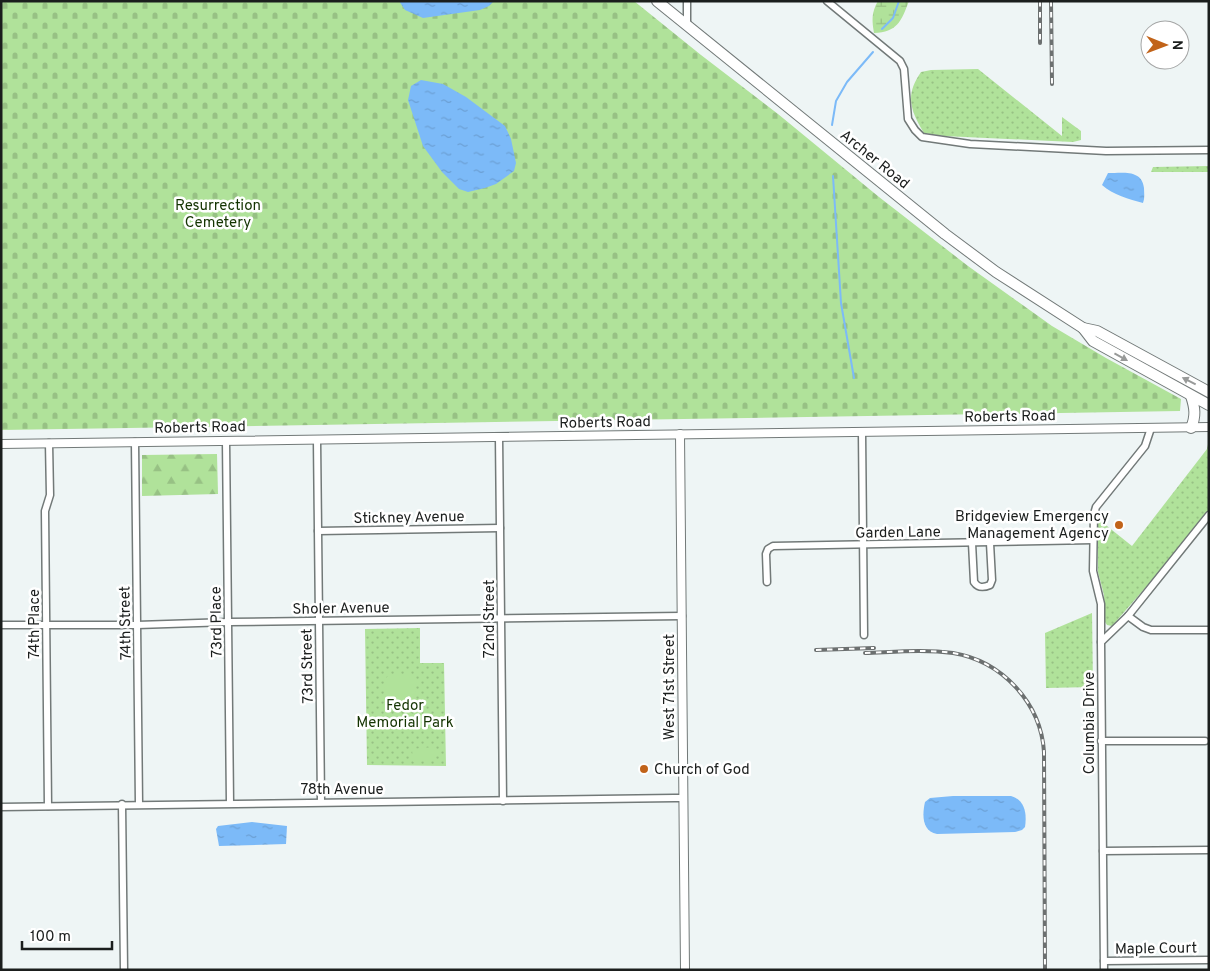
<svg xmlns="http://www.w3.org/2000/svg" width="1210" height="971" font-family="Overpass,sans-serif">
	<style>
		.grass { fill: url(#grass-dots) }
		.forest { fill: url(#forest-firs) }
		.wetland { fill: url(#wetland-marsh) }
		.cemetery { fill: url(#cemetery-stones) }
		.pitch { fill: #b0e29a }
		.water { fill: url(#water-ripples) }
		.lines { fill: none; stroke-linecap: round; stroke-linejoin: round }
		.stream { stroke: #7cbaf8; stroke-width: 2 }
		.minor-casing { stroke: #727978; stroke-width: 9 }
		.tertiary-casing { stroke: #727978; stroke-width: 10 }
		.primary-casing { stroke: #727978; stroke-width: 12 }
		.minor { stroke: #fff; stroke-width: 6 }
		.tertiary { stroke: #fff; stroke-width: 8 }
		.primary { stroke: #fff; stroke-width: 10 }
		.rail-casing { stroke: #6c7070; stroke-width: 4 }
		.rail { stroke: #fff; stroke-width: 2; stroke-dasharray: 5.5; stroke-linecap: butt }
		.oneway { fill: #989a99 }
		.poi-dot { fill: #c16319; stroke: #fff; stroke-width: 2 }
		.labels { text-anchor: middle; stroke-width: 5; stroke-linejoin: round; paint-order: stroke }
		.street-label { font-size: 15px; fill: #1b1e1d; stroke: #fff }
		.park-label { font-size: 15px; fill: #143402; stroke: #fff }
		.poi-label { font-size: 15px; fill: #1b1e1d; stroke: #fff; text-anchor: end }
	</style>
	<defs>
		<pattern id="grass-dots" width="8" height="8" patternUnits="userSpaceOnUse" patternTransform="scale(1.25)"><rect width="8" height="8" fill="#b0e29a"/><path d="M2 2h.1M6 6h.1" fill="none" stroke="#97c184" stroke-width="1.8" stroke-linecap="round"/></pattern>
		<pattern id="forest-firs" width="22" height="20" patternUnits="userSpaceOnUse" patternTransform="scale(1.25)"><rect width="22" height="20" fill="#b0e29a"/><path d="M5 1l3.5 6h-7zM16 11l3.5 6h-7z" fill="#97c184"/></pattern>
		<pattern id="wetland-marsh" width="20" height="14" patternUnits="userSpaceOnUse" patternTransform="scale(1.25)"><rect width="20" height="14" fill="#b0e29a"/><path d="M1 5h8M5 5V1M11 12h8M15 12V8" fill="none" stroke="#97c184"/></pattern>
		<pattern id="cemetery-stones" width="16" height="16" patternUnits="userSpaceOnUse" patternTransform="scale(1.25)"><rect width="16" height="16" fill="#b0e29a"/><path d="M2 7V4a2 2 0 0 1 4 0v3zM10 15v-3a2 2 0 0 1 4 0v3z" fill="#97c184"/></pattern>
		<pattern id="water-ripples" width="26" height="14" patternUnits="userSpaceOnUse" patternTransform="scale(1.25)"><rect width="26" height="14" fill="#7cbaf8"/><path d="M2 4q2-2 4 0t4 0M15 11q2-2 4 0t4 0" fill="none" stroke="#6b9fd4"/></pattern>
	</defs>
	<rect width="100%" height="100%" fill="#eef5f5"/>
	<g class="grass">
		<path d="M978,69L1062,136V117L1081,131V140L1073,142L944,136L924,133C910,110 905,95 921,72L931,70Z"/>
		<path d="M1209,166V172H1151L1153,167Z"/>
		<path d="M1209,439V510L1166,564L1112,626L1107,625L1105,622L1104,595L1098,572L1097,518L1132,546L1207,449Z"/>
		<path d="M1092,613L1093,687L1046,688L1045,633Z"/>
		<path d="M420,628V663H444L446,766L367,765L365,629Z"/>
	</g>
	<path class="forest" d="M217,454L218,494L142,496V455Z"/>
	<path class="wetland" d="M878,1H909C901,22 897,32 874,33C872,21 871,13 878,1Z"/>
	<path class="cemetery" d="M1,1H634L701,55L778,114L879,197L968,266L1052,326L1106,358L1181,399L1180,411L1,430Z"/>
	<g class="pitch">
		<path d="M388,676H416C417,702 410,707 384,708L385,679Z"/>
		<path d="M434,747L435,760L413,762L412,749Z"/>
	</g>
	<g class="water">
		<path d="M399,1H494L489,6L480,10L423,18L405,10Z"/>
		<path d="M421,80L443,84L466,97L505,126L511,139L516,163L514,171L496,184L485,188L468,192L459,189L442,172L423,146L408,100L411,86Z"/>
		<path d="M1108,173C1122,173 1142,169 1144,188C1144,193 1145,198 1143,203C1129,199 1113,195 1102,185Z"/>
		<path d="M953,796H1011C1025,800 1027,814 1025,827L1022,830L1015,832L937,834C922,831 922,815 925,802L930,798Z"/>
		<path d="M252,822L287,826L286,844L219,846L216,829L218,826Z"/>
	</g>
	<g class="lines">
		<g class="stream">
			<path d="M882,29L893,18L899,1"/>
			<path d="M832,125L836,101L847,82L873,52"/>
			<path d="M833,176L841,303L854,378"/>
		</g>
		<defs>
			<g id="minor">
				<path d="M687,1V26"/>
				<path d="M827,1L900,61L904,69L908,119L915,130L922,137L970,144L1106,151L1209,150"/>
				<path d="M862,432L864,635"/>
				<path d="M499,437L503,801"/>
				<path d="M317,440L321,801"/>
				<path d="M226,441L230,803"/>
				<path d="M135,442L139,804"/>
				<path d="M318,531L500,528"/>
				<path d="M972,543L974,582C978,588 983,588 990,585L992,580L990,543"/>
				<path d="M767,582L766,554L768,549L773,546L1093,540"/>
				<path d="M1128,616L1143,627L1151,630H1209"/>
				<path d="M1,625H137L229,622L682,616"/>
				<path d="M1101,642V604L1093,571L1094,514L1096,507L1145,446L1151,428"/>
				<path d="M1101,741H1205"/>
				<path d="M122,804L124,970"/>
				<path d="M48,806L45,511L50,495L49,443"/>
				<path d="M1,807C229,803 456,801 683,798"/>
				<path d="M1103,851L1209,850"/>
				<path d="M1104,961L1208,960"/>
				<path d="M1104,970L1101,642L1128,616L1209,515"/>
			</g>
			<g id="tertiary">
				<path d="M680,434L685,970"/>
				<path d="M1,444L1209,427"/>
			</g>
			<g id="primary">
				<path d="M657,1L945,234L996,272L1083,328L1097,331L1209,392"/>
				<path d="M1083,328L1093,341L1209,405"/>
				<path d="M1191,396C1195,408 1196,416 1191,428"/>
			</g>
		</defs>
		<use href="#minor" class="minor-casing"/>
		<use href="#tertiary" class="tertiary-casing"/>
		<use href="#primary" class="primary-casing"/>
		<use href="#minor" class="minor"/>
		<use href="#tertiary" class="tertiary"/>
		<use href="#primary" class="primary"/>
		<defs>
			<g id="rail">
				<path d="M1040,1V43"/>
				<path d="M1051,1L1052,84"/>
				<path d="M816,650L874,648"/>
				<path d="M865,653C894,652 924,649 953,653C1002,661 1041,703 1044,752L1045,970"/>
			</g>
		</defs>
		<use href="#rail" class="rail-casing"/>
		<use href="#rail" class="rail"/>
	</g>
	<defs><path id="oneway-solid" d="M-6-.8H1V-3.2L6.5 0L1 3.2V.8H-6Z" transform="scale(1.25)"/></defs>
	<g class="oneway">
		<use href="#oneway-solid" transform="translate(1121 357) rotate(29)"/>
		<use href="#oneway-solid" transform="translate(1189 381) rotate(-153)"/>
	</g>
	<g class="poi-dot">
		<circle cx="1119" cy="525" r="5"/>
		<circle cx="644" cy="769" r="5"/>
	</g>
	<g class="labels">
		<g class="street-label">
			<text transform="translate(875 159) rotate(39)" y="5">Archer Road</text>
			<text transform="translate(1010 416) rotate(-1)" y="5">Roberts Road</text>
			<text transform="translate(605 422) rotate(-1)" y="5">Roberts Road</text>
			<text transform="translate(200 427) rotate(-1)" y="5">Roberts Road</text>
			<text transform="translate(409 517) rotate(-1)" y="5">Stickney Avenue</text>
			<text transform="translate(898 532) rotate(-1)" y="5">Garden Lane</text>
			<text transform="translate(341 608) rotate(-1)" y="5">Sholer Avenue</text>
			<text transform="translate(489 619) rotate(-90)" y="5">72nd Street</text>
			<text transform="translate(216 622) rotate(-91)" y="5">73rd Place</text>
			<text transform="translate(125 623) rotate(-91)" y="5">74th Street</text>
			<text transform="translate(34 624) rotate(-90)" y="5">74th Place</text>
			<text transform="translate(307 666) rotate(-91)" y="5">73rd Street</text>
			<text transform="translate(669 687) rotate(-90)" y="5">West 71st Street</text>
			<text transform="translate(1089 723) rotate(-90)" y="5">Columbia Drive</text>
			<text x="342" y="794">78th Avenue</text>
			<text transform="translate(1156 948) rotate(-1)" y="5">Maple Court</text>
		</g>
		<g class="park-label">
			<text x="218" y="210">Resurrection<tspan x="218" dy="17">Cemetery</tspan></text>
			<text x="405" y="710">Fedor<tspan x="405" dy="17">Memorial Park</tspan></text>
		</g>
		<g class="poi-label">
			<text x="1109" y="521">Bridgeview Emergency<tspan x="1109" dy="17">Management Agency</tspan></text>
			<text x="654" y="774" text-anchor="start">Church of God</text>
		</g>
	</g>
	<rect width="1210" height="971" fill="none" stroke="#1b1e1d" stroke-width="5"/>
	<g transform="translate(1165 45) rotate(91)"><circle r="24" fill="#ffffff" stroke="#a4a5a5"/>
	<path d="M0-4L9 19L0 12L-9 19Z" fill="#c16319"/>
	<text y="-8" font-size="14" font-weight="bold" text-anchor="middle" fill="#1b1e1d">N</text>
	</g>
	<path d="M22 941v8h90v-8" fill="none" stroke="#1b1e1d" stroke-width="2.5"/>
	<text x="30" y="941" font-size="15" fill="#1b1e1d" stroke="#ffffff" stroke-width="4" paint-order="stroke">100 m</text>
</svg>
